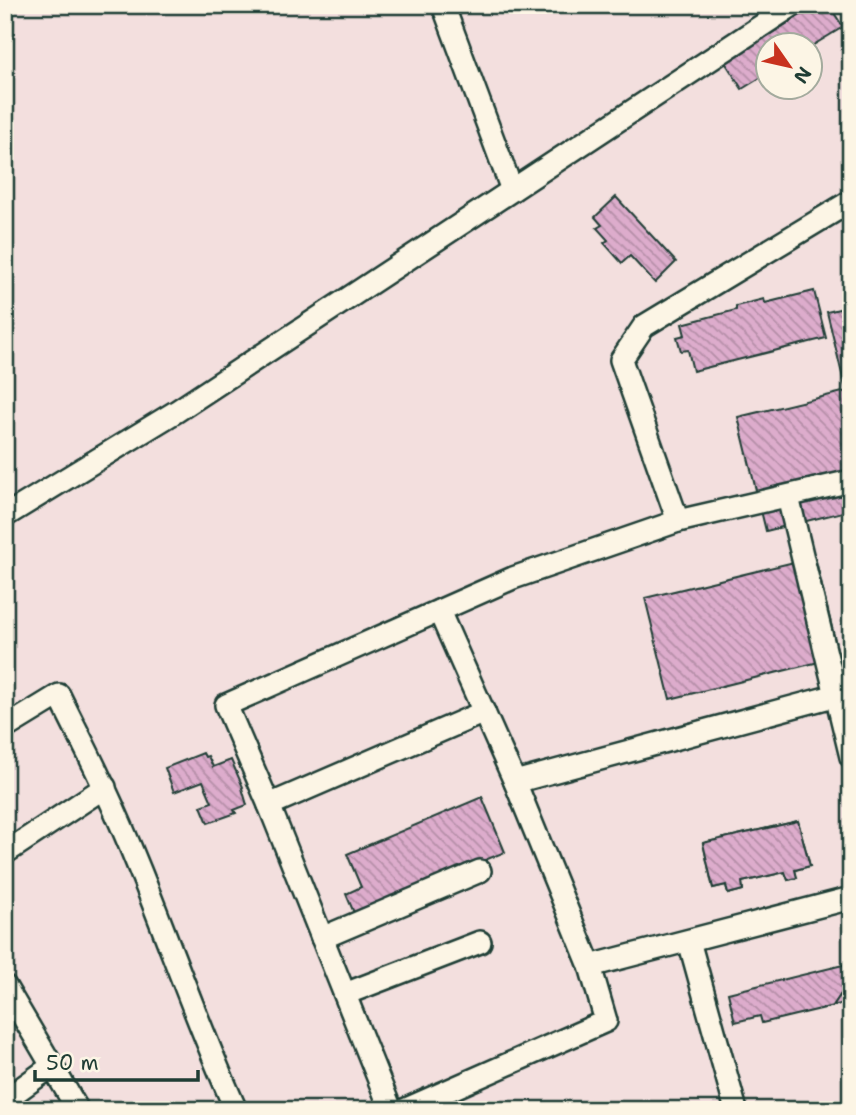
<svg xmlns="http://www.w3.org/2000/svg" width="856" height="1115" font-family="'Shantell Sans',sans-serif">
	<style>
		.building { fill: url(#building-back-hatch); stroke: #1f3d34; stroke-width: 2 }
		.lines { fill: none; stroke-linecap: round; stroke-linejoin: round }
		.street-casing { stroke: #1f3d34; stroke-width: 26 }
		.street { stroke: #fcf5e5; stroke-width: 21 }
	</style>
	<defs>
		<pattern id="building-back-hatch" width="6" height="6" patternUnits="userSpaceOnUse" patternTransform="scale(1.75)"><rect width="6" height="6" fill="#ddaccc"/><path d="M-1 5l2 2M0 0l6 6M5-1l2 2" fill="none" stroke="#b38da6"/></pattern>
	</defs>
	<rect width="100%" height="100%" fill="#f3dfde"/>
	<filter id="ink" filterUnits="userSpaceOnUse"><feTurbulence type="fractalNoise" baseFrequency=".0143" numOctaves="2"/><feDisplacementMap in="SourceGraphic" scale="14" xChannelSelector="R" yChannelSelector="G"/><feConvolveMatrix kernelMatrix="1 2 1 2 8 2 1 2 1" color-interpolation-filters="sRGB"/></filter>
	<g filter="url(#ink)">
		<g class="building">
			<path d="M817,5H829L843,27L810,47L768,46V73L742,89L725,62Z"/>
			<path d="M616,197L676,262L655,283L630,256L622,263L604,243L608,240L597,228L602,225L595,217Z"/>
			<path d="M814,291L826,338L693,371L688,350L681,351L677,337L685,335L682,324L736,310V306L764,299L765,303Z"/>
			<path d="M851,306V403H849L827,312Z"/>
			<path d="M851,390V510L766,531L738,417Z"/>
			<path d="M815,557L839,657L670,699L645,598Z"/>
			<path d="M203,753L205,757L208,756L213,767L231,760L243,787L242,788L247,805L234,810L236,813L208,823L201,806L212,802L203,781L174,792L165,768Z"/>
			<path d="M482,797L505,852L354,913L346,894L361,887L347,854Z"/>
			<path d="M798,821L810,866L795,870L797,878L788,880L785,872L742,882L743,890L728,894L726,885L713,888L703,843Z"/>
			<path d="M798,821L810,866L795,870L797,878L788,880L785,872L742,882L743,890L728,894L726,885L713,888L703,843Z"/>
			<path d="M851,963V979L833,1006L762,1023L760,1016L735,1022L728,993Z"/>
			<path d="M851,979V1001L833,1006Z"/>
		</g>
		<g class="lines">
			<defs>
				<g id="street">
					<path d="M443,5L512,190"/>
					<path d="M788,497L851,757"/>
					<path d="M5,516L177,411L793,5"/>
					<path d="M678,521L851,481"/>
					<path d="M5,728L59,695C74,726 90,756 104,787C153,892 188,1004 236,1110"/>
					<path d="M515,782L837,695"/>
					<path d="M269,805L484,712"/>
					<path d="M5,853L105,787"/>
					<path d="M322,938L480,871"/>
					<path d="M689,941L736,1110"/>
					<path d="M590,966L851,898"/>
					<path d="M5,986L78,1110"/>
					<path d="M345,994L480,942"/>
					<path d="M5,1100L52,1066"/>
					<path d="M391,1110L269,805L226,705L513,578L678,521L621,360L644,326L851,201"/>
					<path d="M404,1110L606,1021L590,966L515,782L439,611"/>
				</g>
			</defs>
			<use href="#street" class="street-casing"/>
			<use href="#street" class="street"/>
		</g>
	</g>
	<rect width="856" height="1115" fill="none" stroke="#fcf5e5" stroke-width="28"/>
	<rect x="14" y="14" width="828" height="1087" fill="none" stroke="#1f3d34" stroke-width="2.5" filter="url(#ink)"/>
	<g transform="translate(789 66) rotate(124)"><circle r="33" fill="#fcf5e5" stroke="#a4ab9e" stroke-width="2"/>
	<path d="M0-5L12 26L0 18L-12 26Z" fill="#c8321e"/>
	<text y="-10" font-size="19" font-weight="bold" text-anchor="middle" fill="#1f3d34">N</text>
	</g>
	<path d="M35 1070v10h163v-10" fill="none" stroke="#1f3d34" stroke-width="3.5"/>
	<text x="46" y="1070" font-size="21" fill="#1f3d34" stroke="#fcf5e5" stroke-width="5" paint-order="stroke">50 m</text>
</svg>
